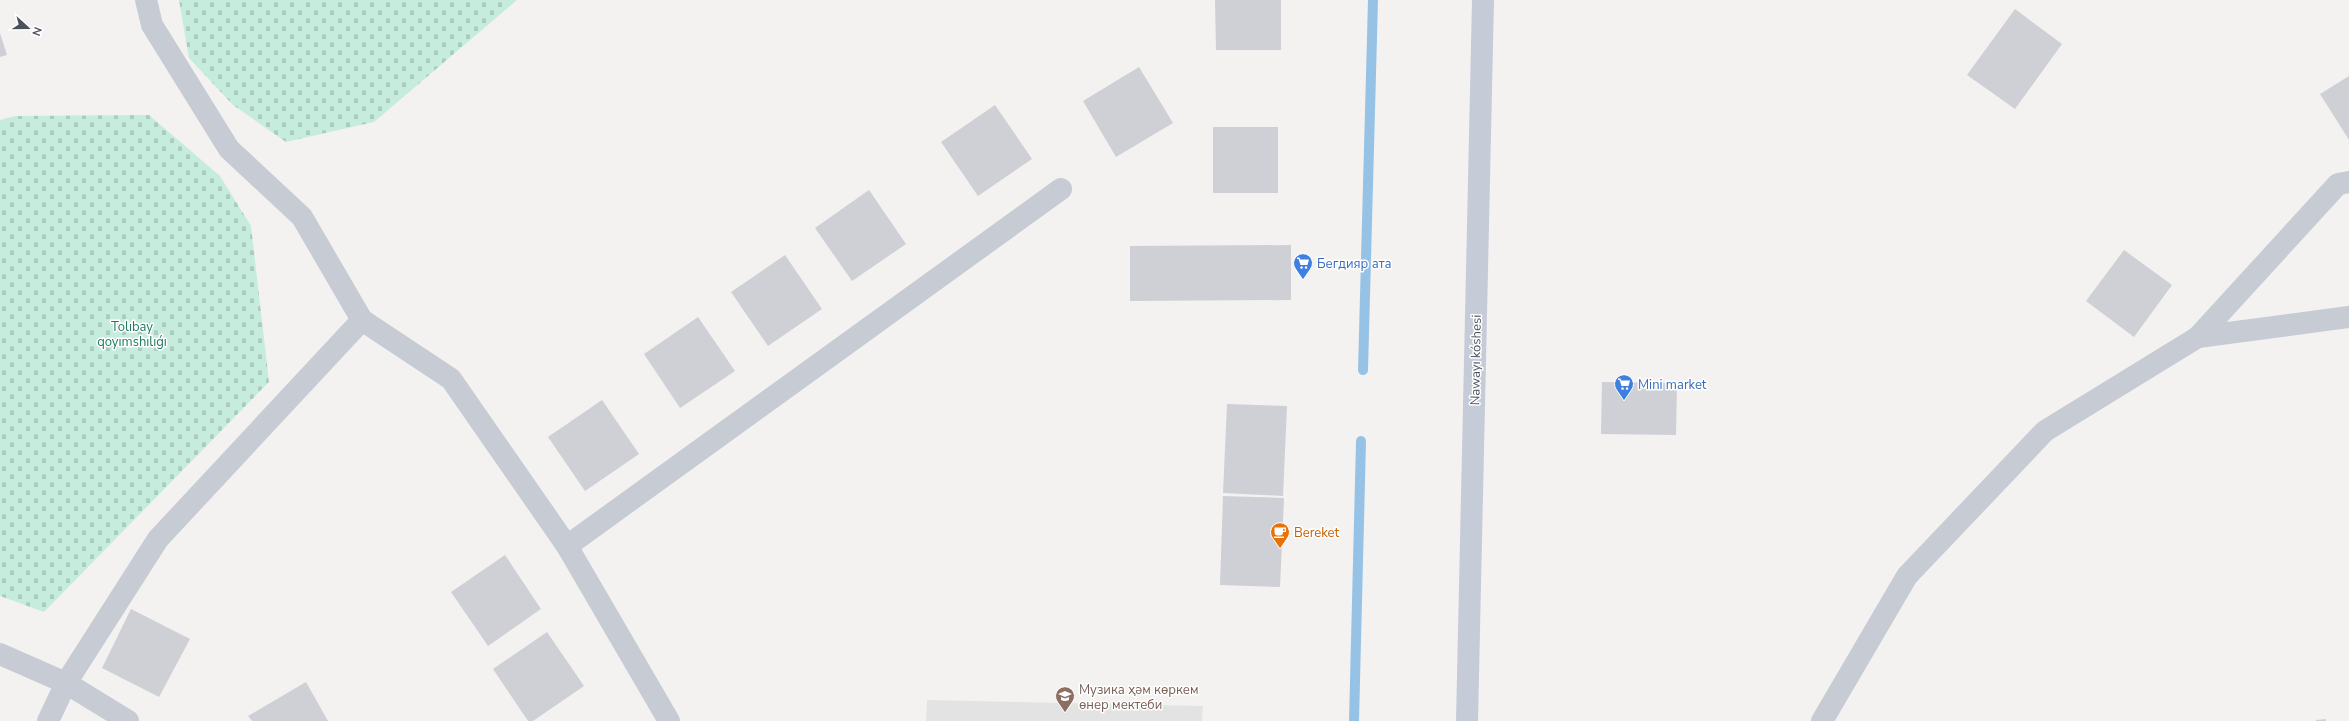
<svg xmlns="http://www.w3.org/2000/svg" width="2349" height="721" font-family="'Nunito Sans',sans-serif">
	<style>
		.education { fill: #e4e3e3 }
		.cemetery { fill: url(#cemetery-stones) }
		.lines { fill: none; stroke-linecap: round; stroke-linejoin: round }
		.stream { stroke: #96c3e5; stroke-width: 10 }
		.building { fill: #cfd0d5 }
		.street { stroke: #c6cbd4; stroke-width: 22 }
		.secondary { stroke: #c6cbd8; stroke-width: 22 }
		.labels { text-anchor: middle; stroke-width: 3; stroke-linejoin: round; paint-order: stroke }
		.shop-label { font-size: 13px; fill: #366cbe; stroke: #fff; text-anchor: start }
		.park-label { font-size: 13px; fill: #207a61; stroke: #fff }
		.street-label { font-size: 13px; fill: #4b505d; stroke: #fff }
		.food-label { font-size: 13px; fill: #c56008; stroke: #fff; text-anchor: start }
		.education-label { font-size: 13px; fill: #785e54; stroke: #fff; text-anchor: start }
	</style>
	<defs>
		<pattern id="cemetery-stones" width="16" height="16" patternUnits="userSpaceOnUse"><rect width="16" height="16" fill="#c5ecdd"/><path d="M2 7V4a2 2 0 0 1 4 0v3zM10 15v-3a2 2 0 0 1 4 0v3z" fill="#abccc0"/></pattern>
	</defs>
	<rect width="100%" height="100%" fill="#f3f2f1"/>
	<path class="education" d="M927,700L1203,706L1202,721H926Z"/>
	<g class="cemetery">
		<path d="M179,0H517L374,122L286,142L233,105L189,58Z"/>
		<path d="M149,115L220,176L251,226L269,382L44,612L0,596V120L15,116Z"/>
	</g>
	<g class="lines">
		<g class="stream">
			<path d="M1363,370L1373,0"/>
			<path d="M1354,721L1361,441"/>
		</g>
	</g>
	<g class="building">
		<path d="M1215,0H1281V50H1216Z"/>
		<path d="M2015,9L2062,44L2015,109L1967,75Z"/>
		<path d="M0,33L7,55L0,57Z"/>
		<path d="M1139,67L1173,123L1116,157L1083,101Z"/>
		<path d="M2349,76V140L2320,94Z"/>
		<path d="M995,105L1032,159L978,196L941,142Z"/>
		<rect x="1213" y="127" width="65" height="66"/>
		<path d="M869,190L906,244L852,281L815,228Z"/>
		<path d="M1291,245V300L1130,301V246Z"/>
		<path d="M2124,250L2172,285L2134,337L2086,301Z"/>
		<path d="M785,255L822,309L768,346L731,292Z"/>
		<path d="M698,317L735,371L680,408L644,354Z"/>
		<path d="M1602,382L1677,383L1676,435L1601,434Z"/>
		<path d="M602,400L639,454L585,491L548,437Z"/>
		<path d="M1227,404L1287,406L1283,496L1223,493Z"/>
		<path d="M1223,496L1284,498L1280,587L1220,585Z"/>
		<path d="M505,555L541,609L488,646L451,592Z"/>
		<path d="M131,609L190,639L159,697L102,668Z"/>
		<path d="M547,632L584,686L533,721H528L493,669Z"/>
		<path d="M306,682L328,721H252L248,716Z"/>
		<path d="M2326,719V721H2316V720Z"/>
	</g>
	<g class="lines">
		<g class="street">
			<path d="M146,0L152,25L229,149L302,217L362,320L451,379L567,546L669,721"/>
			<path d="M2198,337L2349,317"/>
			<path d="M567,546L1061,189"/>
			<path d="M0,654L66,683L128,721"/>
			<path d="M48,721L66,683L158,539L362,320"/>
			<path d="M1822,721L1907,576L2045,431L2198,337L2338,184L2349,182"/>
		</g>
		<path class="secondary" d="M1467,721L1483,0"/>
	</g>
	<defs>
		<symbol id="supermarket-pin" viewBox="-11 -11 22 30"><path d="M0 17L-7.5 6A9.5 9.5 0 1 1 7.5 6Z" fill="#3f7fe0" stroke="#fff"/><path d="M-6-5.5h2.5l.6 2H6L4.5 2H-2.5L-4.4-4H-6ZM-1.5 3.2a1.3 1.3 0 1 0 .1 0ZM3 3.2a1.3 1.3 0 1 0 .1 0Z" fill="#fff"/></symbol>
		<symbol id="cafe-pin" viewBox="-11 -11 22 30"><path d="M0 17L-7.5 6A9.5 9.5 0 1 1 7.5 6Z" fill="#e8710a" stroke="#fff"/><path d="M-5.5-4.5H6V0H3Q3 3.5 0 3.5H-2.5Q-5.5 3.5-5.5 0ZM3-3.2v2h1.7v-2ZM-6 4.5H4V6H-6Z" fill="#fff"/></symbol>
		<symbol id="school-pin" viewBox="-11 -11 22 30"><path d="M0 17L-7.5 6A9.5 9.5 0 1 1 7.5 6Z" fill="#8d6e63" stroke="#fff"/><path d="M0-5L7-2L0 1L-7-2ZM-4 1L0 2.5L4 1V4Q0 6-4 4Z" fill="#fff"/></symbol>
	</defs>
	<g fill-rule="evenodd">
		<use href="#supermarket-pin" x="1292" y="252" width="22" height="30"/>
		<use href="#supermarket-pin" x="1613" y="373" width="22" height="30"/>
		<use href="#cafe-pin" x="1269" y="521" width="22" height="30"/>
		<use href="#school-pin" x="1054" y="685" width="22" height="30"/>
	</g>
	<g class="labels">
		<g class="shop-label">
			<text x="1317" y="268">Бегдияр ата</text>
			<text x="1638" y="389">Mini market</text>
		</g>
		<g class="park-label">
			<text x="132" y="331">Tolıbay<tspan x="132" dy="15">qoyımshılıǵı</tspan></text>
		</g>
		<g class="street-label">
			<text transform="translate(1475 360) rotate(-89)" y="5">Nawayı kóshesi</text>
		</g>
		<g class="food-label">
			<text x="1294" y="537">Bereket</text>
		</g>
		<g class="education-label">
			<text x="1079" y="694">Музика ҳәм көркем<tspan x="1079" dy="15">өнер мектеби</tspan></text>
		</g>
	</g>
	<g transform="translate(28 28) rotate(111)" stroke="#ffffff" stroke-width="3" paint-order="stroke">
	<path d="M0-3L7 15L0 10L-7 15Z" fill="#4b505d"/>
	<text y="-6" font-size="11" font-weight="bold" text-anchor="middle" fill="#4b505d">N</text>
	</g>
</svg>
